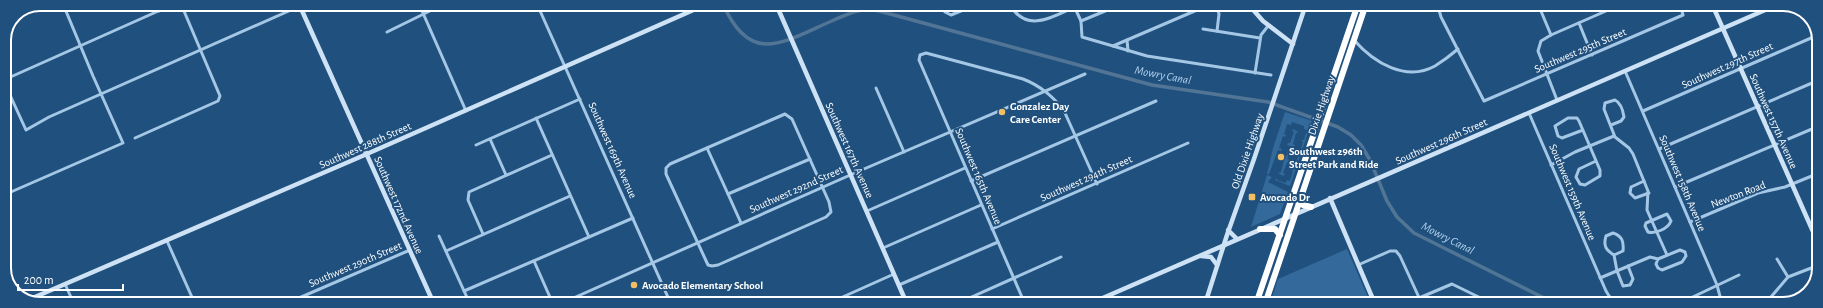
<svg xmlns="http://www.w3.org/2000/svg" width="1823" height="308" font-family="'Alegreya Sans',sans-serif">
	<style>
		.green { fill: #336a9b }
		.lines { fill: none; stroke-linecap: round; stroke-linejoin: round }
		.canal { stroke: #527596; stroke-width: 3.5 }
		.street { stroke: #a4c7e6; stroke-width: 3 }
		.secondary { stroke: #cee2f5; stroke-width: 4.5 }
		.highway { stroke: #fff; stroke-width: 6 }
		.poi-dot { fill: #f3bf65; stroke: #20507d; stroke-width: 1.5 }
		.labels { text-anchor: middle; stroke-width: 4; stroke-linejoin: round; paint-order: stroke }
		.street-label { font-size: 11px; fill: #fff; stroke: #20507d }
		.poi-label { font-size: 11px; font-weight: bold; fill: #fff; stroke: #20507d; text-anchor: start }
		.water-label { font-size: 12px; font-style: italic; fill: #afd1ee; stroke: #20507d }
		.rim { fill: none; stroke: #fff; stroke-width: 2 }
	</style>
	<rect width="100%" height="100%" fill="#20507d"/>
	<g class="green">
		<path d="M1285,112L1312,121L1290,186L1275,180L1277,178V180L1286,183L1287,180L1290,181L1293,171L1291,170L1294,169L1298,157L1296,155H1299L1303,142L1301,140H1304L1307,130L1304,129V126L1292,122L1291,125L1287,124L1284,134L1286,135L1285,137L1283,136L1279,148L1282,149L1281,151L1278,150L1269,174H1267L1273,148Z"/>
		<path d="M1293,129L1299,132L1296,133L1293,144L1295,145L1294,147H1292L1287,159L1290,160L1289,163L1287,162L1283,173L1285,174L1283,176L1278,173L1281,172L1284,161L1282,160L1283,158L1285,159L1290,146L1287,145L1288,143H1290L1294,132L1292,131Z"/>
		<path d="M1267,175L1272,177L1268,182L1288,192L1280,214L1251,227Z"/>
		<path d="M1347,249L1371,304H1270L1278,279Z"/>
	</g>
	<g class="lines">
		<path class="canal" d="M723,4C751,68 785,41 834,20C844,16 853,11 863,10C868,9 874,10 879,11L1152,85L1268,102L1338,127L1351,135L1361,145L1370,160L1387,201L1397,217L1414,233L1556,304"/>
		<g class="street">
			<path d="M156,4L159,11"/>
			<path d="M174,4L6,79L4,82L26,130L49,117L300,6"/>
			<path d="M419,4L466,111"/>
			<path d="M537,4L671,304"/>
			<path d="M941,4L945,12L951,15L978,4"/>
			<path d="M1010,4C1025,34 1053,17 1074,7"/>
			<path d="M1073,4L1081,21"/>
			<path d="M1122,4L1081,21L1082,37L1113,46L1211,4"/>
			<path d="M1216,4L1219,14L1217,31"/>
			<path d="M1446,4L1439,10L1441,17L1484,101L1683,15L1680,4"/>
			<path d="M1538,4L1551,35"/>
			<path d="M1579,23L1592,55"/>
			<path d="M1203,29L1260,38"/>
			<path d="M387,32L444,4"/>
			<path d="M1127,40L1128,51"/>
			<path d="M1354,40C1374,63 1406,82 1435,66C1443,61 1451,55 1458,49"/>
			<path d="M1113,46L1147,56L1271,75"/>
			<path d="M1625,71L1717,285L1722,304"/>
			<path d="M1255,73L1261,35L1268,26"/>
			<path d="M876,88L904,152"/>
			<path d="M1557,100L1538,51L1541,41L1551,35L1622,4"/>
			<path d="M1643,111L1818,35"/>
			<path d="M1529,113L1606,291L1611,299L1618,304"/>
			<path d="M785,114L792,119L829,202L831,212L826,217L718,265L712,266L708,265L666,174V168L670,164Z"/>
			<path d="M536,118L589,237"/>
			<path d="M1611,125L1621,121L1624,117C1623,110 1621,103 1615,100L1605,103L1604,109L1615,137L1629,148L1633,154L1648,191L1647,210L1667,255"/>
			<path d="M1583,130L1562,138L1558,136L1555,126L1568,118H1577L1579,121L1600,170V176L1585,185L1580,184L1576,177L1579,169L1596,161"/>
			<path d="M135,138L218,101L220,96L181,4"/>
			<path d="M490,139L506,175"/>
			<path d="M476,145L580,99"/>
			<path d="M707,148L728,194L810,159"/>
			<path d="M1659,149L1819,80"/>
			<path d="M1551,165L1575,152L1614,136"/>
			<path d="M971,181L1156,101"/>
			<path d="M1644,181L1631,187L1630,193L1635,198L1649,193"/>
			<path d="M1675,187L1819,126"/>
			<path d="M728,194L741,223"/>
			<path d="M4,195L123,143L93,76L63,4"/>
			<path d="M867,211L965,168"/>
			<path d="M1667,214L1671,221C1668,229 1655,234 1648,232L1645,226L1646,223Z"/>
			<path d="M1690,222L1758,193L1785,187L1819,173"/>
			<path d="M1810,224L1819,220"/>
			<path d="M992,229L1188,143"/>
			<path d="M483,234L468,200L469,192L552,155"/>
			<path d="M439,236L470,304"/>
			<path d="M167,241L195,304"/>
			<path d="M883,248L981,205"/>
			<path d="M446,251L570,196"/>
			<path d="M1614,255L1623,251C1624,241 1622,236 1613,233L1606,236C1603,246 1606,250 1614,255L1617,271L1623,286L1630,285L1633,279L1628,266"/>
			<path d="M1777,259L1788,277"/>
			<path d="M534,261L553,304"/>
			<path d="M1358,265L1390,251H1396L1400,256L1422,304"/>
			<path d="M1600,278L1650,257L1658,259L1680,250L1685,252L1686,256L1682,262L1662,270L1658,268L1656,264L1658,259"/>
			<path d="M65,284L74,304"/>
			<path d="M899,285L998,242"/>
			<path d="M464,291L633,218"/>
			<path d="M1109,295L1113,304"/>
			<path d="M1419,298L1452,284L1493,304"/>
			<path d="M285,304L410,250"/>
			<path d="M560,304L857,172L1085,74"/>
			<path d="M827,304L894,274"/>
			<path d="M956,304L1061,257"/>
			<path d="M1025,304L919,60L920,55L926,53L1023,79C1039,85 1056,98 1065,113L1097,184"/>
			<path d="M1678,304L1739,275"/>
			<path d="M1765,304L1788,277L1819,265"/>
		</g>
		<g class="secondary">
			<path d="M299,4L434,304"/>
			<path d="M776,4L907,304"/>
			<path d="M1248,4L1263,21L1293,44"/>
			<path d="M1712,4L1819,245"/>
			<path d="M1330,198L1375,304"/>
			<path d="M1228,230L1237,239"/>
			<path d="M1201,256L1211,257L1217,265"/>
			<path d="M28,300L360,157L707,4"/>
			<path d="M1089,304L1779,4"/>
			<path d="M1205,304L1227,235L1254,159L1306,4"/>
		</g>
		<g class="highway">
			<path d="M1300,198L1303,205L1311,207"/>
			<path d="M1260,229H1275L1280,235"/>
			<path d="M1256,304L1358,4"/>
			<path d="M1265,304L1366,4"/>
		</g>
	</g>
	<g class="poi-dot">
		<circle cx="1002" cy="112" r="4"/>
		<circle cx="1281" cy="157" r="4"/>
		<rect x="1248" y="193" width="8" height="8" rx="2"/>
		<circle cx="634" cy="285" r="4"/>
	</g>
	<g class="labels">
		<g class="street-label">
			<text transform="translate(1580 50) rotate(-23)" y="4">Southwest 295th Street</text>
			<text transform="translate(1727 65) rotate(-24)" y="4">Southwest 297th Street</text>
			<text transform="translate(1321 105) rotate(-71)" y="4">Dixie Highway</text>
			<text transform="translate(1774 121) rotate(66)" y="4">Southwest 157th Avenue</text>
			<text transform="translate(1441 141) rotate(-24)" y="4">Southwest 296th Street</text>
			<text transform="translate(365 145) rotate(-24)" y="4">Southwest 288th Street</text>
			<text transform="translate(613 150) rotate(66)" y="4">Southwest 169th Avenue</text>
			<text transform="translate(850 150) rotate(66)" y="4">Southwest 167th Avenue</text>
			<text transform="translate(1247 151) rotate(-71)" y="4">Old Dixie Highway</text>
			<text transform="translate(979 176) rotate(67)" y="4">Southwest 165th Avenue</text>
			<text transform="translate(1086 178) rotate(-24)" y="4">Southwest 294th Street</text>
			<text transform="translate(1683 183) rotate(67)" y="4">Southwest 158th Avenue</text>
			<text transform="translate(796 189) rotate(-24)" y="4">Southwest 292nd Street</text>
			<text transform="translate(1573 192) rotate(67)" y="4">Southwest 159th Avenue</text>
			<text transform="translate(1738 194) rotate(-21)" y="4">Newton Road</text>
			<text transform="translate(399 205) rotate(66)" y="4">Southwest 172nd Avenue</text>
			<text transform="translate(355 264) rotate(-23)" y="4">Southwest 290th Street</text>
		</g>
		<g class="poi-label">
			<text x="1010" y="110">Gonzalez Day<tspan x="1010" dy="13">Care Center</tspan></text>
			<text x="1289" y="155">Southwest 296th<tspan x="1289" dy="13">Street Park and Ride</tspan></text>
			<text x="1260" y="201">Avocado Dr</text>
			<text x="642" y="289">Avocado Elementary School</text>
		</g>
		<g class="water-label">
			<text transform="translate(1163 75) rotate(11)" y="4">Mowry Canal</text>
			<text transform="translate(1448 238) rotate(27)" y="4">Mowry Canal</text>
		</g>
	</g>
	<path d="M0 0H1823V308H0ZM40 11H1783A29 29 0 0 1 1812 40V268A29 29 0 0 1 1783 297H40A29 29 0 0 1 11 268V40A29 29 0 0 1 40 11Z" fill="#20507d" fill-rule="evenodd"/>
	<path class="rim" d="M40 11H1783A29 29 0 0 1 1812 40V268A29 29 0 0 1 1783 297H40A29 29 0 0 1 11 268V40A29 29 0 0 1 40 11Z"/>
	<path d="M18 284v6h105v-6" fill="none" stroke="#ffffff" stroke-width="2"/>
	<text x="24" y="284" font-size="12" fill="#ffffff" stroke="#20507d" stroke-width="3" paint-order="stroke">200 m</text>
</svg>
